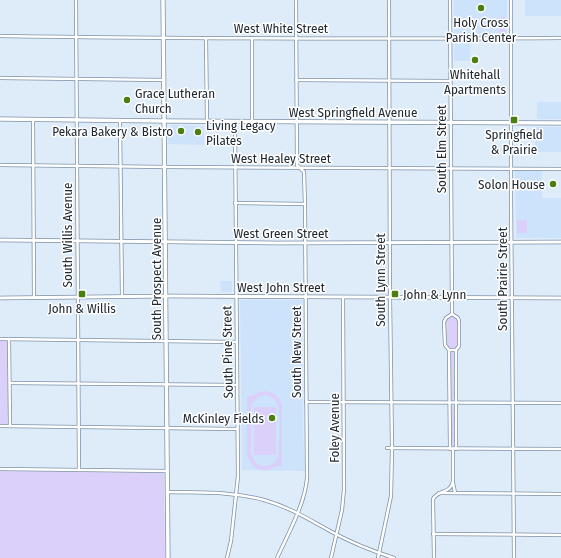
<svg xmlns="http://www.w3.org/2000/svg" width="561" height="558" font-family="'Fira Sans Condensed',sans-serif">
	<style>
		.built { fill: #cde3fb }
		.green { fill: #dbd0f9; fill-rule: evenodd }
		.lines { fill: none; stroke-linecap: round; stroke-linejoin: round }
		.minor-casing { stroke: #7c90a6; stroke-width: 4 }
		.tertiary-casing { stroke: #7c90a6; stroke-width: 4.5 }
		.secondary-casing { stroke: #7c90a6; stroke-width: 5 }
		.minor { stroke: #fff; stroke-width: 2.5 }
		.tertiary { stroke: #fff; stroke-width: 3 }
		.secondary { stroke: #fff; stroke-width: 3.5 }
		.poi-dot { fill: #4a7e10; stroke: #fff; stroke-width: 1.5 }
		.labels { text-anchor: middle; stroke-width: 3; stroke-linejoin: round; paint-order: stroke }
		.poi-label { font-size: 13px; fill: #212932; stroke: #fff }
		.street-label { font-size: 13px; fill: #212932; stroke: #fff }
	</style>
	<rect width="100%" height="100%" fill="#deecfa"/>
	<g class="built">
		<path d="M454,0H507V34H471L470,61H454Z"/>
		<rect x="525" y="0" width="36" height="16"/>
		<rect x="537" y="102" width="24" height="17"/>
		<path d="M173,125L204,126V145L168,144V130L170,127Z"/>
		<rect x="535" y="127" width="26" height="25"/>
		<path d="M515,171H542V198H561V238H516Z"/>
		<path d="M220,281H232V292H221Z"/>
		<path d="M240,300H302L303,431L305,471L242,470Z"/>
	</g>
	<g class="green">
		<rect x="499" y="17" width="7" height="17"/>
		<rect x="517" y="220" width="10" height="13"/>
		<path d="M452,316H454L458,320V345L455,349H449L446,344L445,320L448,317Z"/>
		<path d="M0,340H8L9,425H0Z"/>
		<path d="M452,351L455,353V398L453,400L451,399L450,353Z"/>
		<path d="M264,391C274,392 281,397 282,407V466C274,465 275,469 268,470C257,472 249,464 247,454V396C254,396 257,392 264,391ZM265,395C273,396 278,402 279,410C279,421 279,431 279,441C278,446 279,452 278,457C275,464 267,468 260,465C255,463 252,458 251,453V407C253,400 258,396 265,395Z"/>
		<path d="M451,406H454L455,407V445L453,446L451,445Z"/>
		<rect x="254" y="407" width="22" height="48"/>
		<path d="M0,471L162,473L164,474L165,558H0Z"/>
	</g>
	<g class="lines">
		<defs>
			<g id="minor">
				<path d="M76,0L79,470"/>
				<path d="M450,0L452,314"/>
				<path d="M511,0V199L514,558"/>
				<path d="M0,36C187,39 374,39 561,38"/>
				<path d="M206,38L207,121"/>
				<path d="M252,38V121"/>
				<path d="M0,78L164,80"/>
				<path d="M296,80L450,81"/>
				<path d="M33,120L34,297"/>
				<path d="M120,121L122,296"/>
				<path d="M0,165L168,167L561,169"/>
				<path d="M235,203L305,204"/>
				<path d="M0,339L237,342"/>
				<path d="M9,339L10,426"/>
				<path d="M449,350L450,449"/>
				<path d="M456,350H449L445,345L444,322L446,318L452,314L458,318L459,321V346L456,350V449"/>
				<path d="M10,383L237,385"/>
				<path d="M306,402L561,403"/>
				<path d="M0,426L237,429"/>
				<path d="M387,448L561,449"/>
				<path d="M0,469L167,471"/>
				<path d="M453,483L455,493"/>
				<path d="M167,492C200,493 232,491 264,500C289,507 308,519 330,531C350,542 372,551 394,558"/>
				<path d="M439,493L561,494"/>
				<path d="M433,534L561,535"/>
				<path d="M227,558L231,541L238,476L235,122"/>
				<path d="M277,558C288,534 305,504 307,478L305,206L304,172L297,165L296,0"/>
				<path d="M331,558L342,510L344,489L343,297"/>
				<path d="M378,558L391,496L392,448L390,297L389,0"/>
				<path d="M434,558L433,499C439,489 451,494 453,481V449"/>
			</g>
			<g id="tertiary">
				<path d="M0,240L279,243L561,242"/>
				<path d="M0,298L172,296L561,298"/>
			</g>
			<g id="secondary">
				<path d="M163,0L168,558"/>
				<path d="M0,119L164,121L561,123"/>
			</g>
		</defs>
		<use href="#minor" class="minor-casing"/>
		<use href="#tertiary" class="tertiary-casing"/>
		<use href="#secondary" class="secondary-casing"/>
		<use href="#minor" class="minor"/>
		<use href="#tertiary" class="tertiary"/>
		<use href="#secondary" class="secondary"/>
	</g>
	<g class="poi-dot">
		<circle cx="481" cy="8" r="4"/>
		<circle cx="475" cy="60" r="4"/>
		<circle cx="127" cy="100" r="4"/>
		<rect x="510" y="116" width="8" height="8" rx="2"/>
		<circle cx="181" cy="131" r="4"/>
		<circle cx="198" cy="132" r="4"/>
		<circle cx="553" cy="184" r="4"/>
		<rect x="78" y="290" width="8" height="8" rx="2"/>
		<rect x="391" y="290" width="8" height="8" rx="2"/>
		<circle cx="272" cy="418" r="4"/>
	</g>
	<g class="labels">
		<g class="poi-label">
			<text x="481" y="27">Holy Cross<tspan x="481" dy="15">Parish Center</tspan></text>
			<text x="475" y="79">Whitehall<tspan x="475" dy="15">Apartments</tspan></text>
			<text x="135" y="98" text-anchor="start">Grace Lutheran<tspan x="135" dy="15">Church</tspan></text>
			<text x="206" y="130" text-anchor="start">Living Legacy<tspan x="206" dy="15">Pilates</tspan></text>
			<text x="173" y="136" text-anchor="end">Pekara Bakery &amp; Bistro</text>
			<text x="514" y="139">Springfield<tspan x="514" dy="15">&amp; Prairie</tspan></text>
			<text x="545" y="189" text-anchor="end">Solon House</text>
			<text x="403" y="299" text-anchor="start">John &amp; Lynn</text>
			<text x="82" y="313">John &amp; Willis</text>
			<text x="264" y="423" text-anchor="end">McKinley Fields</text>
		</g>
		<g class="street-label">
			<text x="281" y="33">West White Street</text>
			<text x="353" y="117">West Springfield Avenue</text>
			<text transform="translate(441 149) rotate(-90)" y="5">South Elm Street</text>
			<text x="281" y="163">West Healey Street</text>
			<text x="281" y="238">West Green Street</text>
			<text transform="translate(67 235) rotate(-90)" y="5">South Willis Avenue</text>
			<text transform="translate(156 279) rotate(-90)" y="5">South Prospect Avenue</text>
			<text transform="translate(502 279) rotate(-90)" y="5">South Prairie Street</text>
			<text transform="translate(380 280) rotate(-90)" y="5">South Lynn Street</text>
			<text x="281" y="292">West John Street</text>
			<text transform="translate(227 352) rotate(-91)" y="5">South Pine Street</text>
			<text transform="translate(296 352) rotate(-90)" y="5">South New Street</text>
			<text transform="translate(334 428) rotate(-90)" y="5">Foley Avenue</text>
		</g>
	</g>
</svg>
